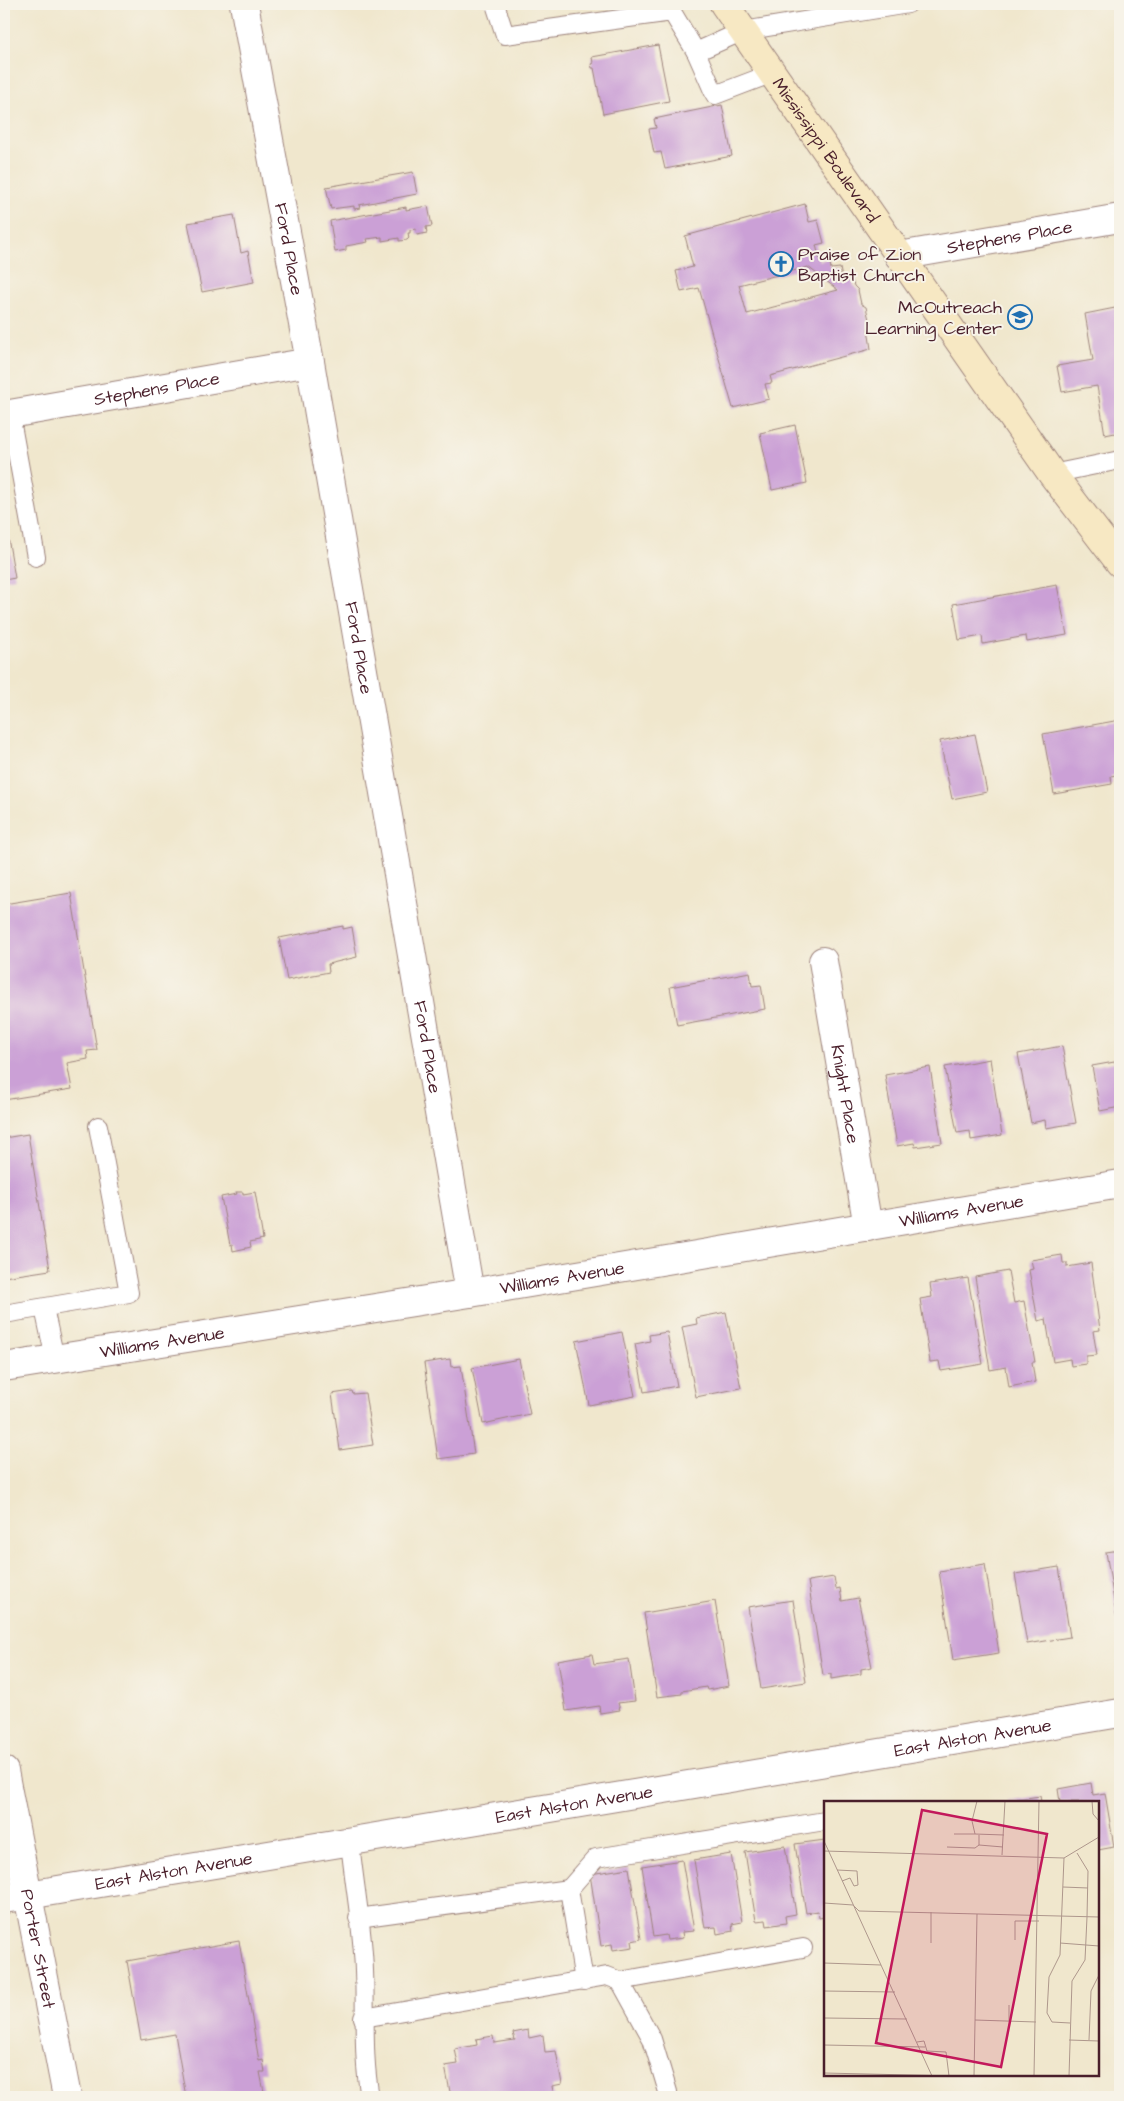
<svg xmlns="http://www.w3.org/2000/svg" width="1124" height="2101" font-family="'Architects Daughter',sans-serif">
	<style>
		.building { fill: #cba0d6; fill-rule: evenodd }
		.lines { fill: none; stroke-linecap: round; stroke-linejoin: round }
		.lane-casing { stroke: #9d837c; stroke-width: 20 }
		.street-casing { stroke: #9d837c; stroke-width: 30 }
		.secondary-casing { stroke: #9d837c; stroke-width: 30 }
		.lane { stroke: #fff; stroke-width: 18 }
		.street { stroke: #fff; stroke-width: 28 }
		.secondary { stroke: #f7e8c3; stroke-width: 28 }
		.labels { text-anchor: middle; stroke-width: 4; stroke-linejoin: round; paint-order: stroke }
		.street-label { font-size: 18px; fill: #4a1f2b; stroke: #f7f3e8 }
		.poi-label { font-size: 18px; fill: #4a1f2b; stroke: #f7f3e8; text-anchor: start }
		.inset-road { fill: none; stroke: #ae978c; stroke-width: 1 }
		.view { fill: #c2185b; fill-opacity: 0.15; stroke: #c2185b; stroke-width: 2.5 }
		.inset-edge { fill: none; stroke: #4a1f2b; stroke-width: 2.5 }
	</style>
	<rect width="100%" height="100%" fill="#f7f3e8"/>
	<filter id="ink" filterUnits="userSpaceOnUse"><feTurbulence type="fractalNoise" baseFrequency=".02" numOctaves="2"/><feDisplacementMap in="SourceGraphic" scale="10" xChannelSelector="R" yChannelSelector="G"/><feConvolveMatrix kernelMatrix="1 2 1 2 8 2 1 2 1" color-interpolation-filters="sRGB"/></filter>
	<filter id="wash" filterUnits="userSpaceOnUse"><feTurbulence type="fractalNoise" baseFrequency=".0096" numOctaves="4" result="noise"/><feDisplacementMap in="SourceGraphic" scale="20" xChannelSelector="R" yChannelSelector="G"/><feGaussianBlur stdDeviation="1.12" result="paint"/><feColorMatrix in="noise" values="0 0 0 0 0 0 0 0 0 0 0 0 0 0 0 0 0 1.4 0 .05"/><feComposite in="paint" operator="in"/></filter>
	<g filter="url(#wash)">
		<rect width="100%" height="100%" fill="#f0e7cd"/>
		<g id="blocks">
			<g class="building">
				<path d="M798,4H831V5L802,9Z"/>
				<path d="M658,45L669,101L603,114L594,68H592L591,64L593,63L592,57Z"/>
				<path d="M722,105L732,156L665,169L661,152L654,153L649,129L656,128L654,119Z"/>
				<path d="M413,172L417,194L359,205L360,208L354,209V206L331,209L326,187Z"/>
				<path d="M805,204L809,222L818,220L824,243L816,245L820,261L829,258L831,269L840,268L842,278L851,276L854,286L858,290L861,304L866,307L870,324L868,329L871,349L770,376L772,383L765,384L769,399L733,408L699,288L681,292L676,271L693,267L685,236ZM808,267L838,290L747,314L739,285Z"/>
				<path d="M428,206L432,226L426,227L427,233L417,235L416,229L410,230V233H408L409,238L407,240L399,241V238L382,241V237L367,239L368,242L346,246V250L335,252L330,221L406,207V210Z"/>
				<path d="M234,215L241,253L248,251L254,282L202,292L188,223Z"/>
				<path d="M1120,307V432L1105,435L1097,386L1062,392L1057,366L1093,360L1085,314Z"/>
				<path d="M795,425L807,483L772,490L760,433Z"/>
				<path d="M6,526L15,578L4,580V527Z"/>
				<path d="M1057,585L1067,635L1027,642L1026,636L983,644L982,636L959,640L953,604Z"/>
				<path d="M1120,720V774L1111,776L1112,784L1054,794L1043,734Z"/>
				<path d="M975,734L987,792L952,799L940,741Z"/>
				<path d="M71,893L97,1050L87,1051L88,1059L67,1063L72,1089L4,1100V904Z"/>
				<path d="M343,926V929L352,927L357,957L328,964L329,972L287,980L279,938Z"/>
				<path d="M750,972L752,986L761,985L765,1009L677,1025L670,987Z"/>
				<path d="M1062,1046L1076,1123L1046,1128L1045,1120L1031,1123L1018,1054Z"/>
				<path d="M990,1059L1002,1135L971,1140L970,1131L957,1133L945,1067Z"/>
				<path d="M1120,1061V1107L1100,1111L1092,1066Z"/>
				<path d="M930,1067L942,1143L915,1147L914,1143L897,1146L885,1075Z"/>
				<path d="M28,1134L50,1270L4,1277V1138Z"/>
				<path d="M236,1192H243V1194L255,1192L263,1239L250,1242L251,1247L233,1251L232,1244L230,1245L221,1197L237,1194Z"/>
				<path d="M1062,1255L1063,1263H1067V1267L1091,1263L1100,1330L1093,1331L1097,1355L1086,1356V1364L1071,1366L1070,1359L1053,1362L1046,1319L1038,1321L1029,1270L1033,1269L1031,1260Z"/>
				<path d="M1008,1271L1014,1303L1024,1301L1035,1362H1032L1035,1382L1009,1387L1006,1367L990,1370L975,1277Z"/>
				<path d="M968,1278L983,1364L941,1371L939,1361L930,1362L920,1299L932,1297L930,1284Z"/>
				<path d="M726,1312L741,1388L696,1397L682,1327L697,1324L696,1318Z"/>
				<path d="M622,1332L635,1396L589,1405L576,1341Z"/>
				<path d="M667,1332L677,1386L644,1392L635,1344L650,1341L649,1335Z"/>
				<path d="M450,1359L451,1367L461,1366L474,1454L438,1459L424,1363Z"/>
				<path d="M519,1359L530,1414L483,1424L472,1368Z"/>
				<path d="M352,1391L353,1394L365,1393L373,1445L340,1450L332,1394Z"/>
				<path d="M1120,1550V1631H1119L1106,1552Z"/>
				<path d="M985,1564L999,1653L953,1660L939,1571Z"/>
				<path d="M1059,1567L1070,1637L1027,1644L1015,1574Z"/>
				<path d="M834,1577L836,1589L840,1588L842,1601L858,1598L872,1667L861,1669V1674L831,1679V1674L823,1675L808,1581Z"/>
				<path d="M793,1600L806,1682L761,1689L748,1607Z"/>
				<path d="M715,1601L729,1686L707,1690L706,1687L682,1691V1694L657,1697L644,1613Z"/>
				<path d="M592,1654L594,1664L629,1659L635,1701L618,1703L620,1710L600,1713L599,1706L566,1711L558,1660Z"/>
				<path d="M1091,1783L1093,1795L1105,1793L1114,1847L1098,1850V1802H1060L1058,1789Z"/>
				<path d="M1040,1796L1041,1802H1006V1801Z"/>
				<path d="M825,1840V1917L819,1918L818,1911L806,1913L795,1844Z"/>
				<path d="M785,1846L796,1914L785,1916L786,1923L767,1926L766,1920L756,1921L745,1852Z"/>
				<path d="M731,1854L742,1922L732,1924L733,1931L717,1934L716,1927L705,1928L694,1860Z"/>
				<path d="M682,1860L694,1931L682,1932L683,1938L667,1940L666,1935L653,1937L642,1866Z"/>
				<path d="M629,1868L641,1939L632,1941L633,1947L613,1950L612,1944L601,1946L590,1874Z"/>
				<path d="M239,1941L259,2061L263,2060L265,2072H260L265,2097H186L175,2034L141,2040L127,1961Z"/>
				<path d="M528,2030L529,2038L543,2035L545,2052L556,2051L562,2084L552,2086L554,2097H451L445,2066L458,2064L455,2049L477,2045L476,2039L493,2036L494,2043L515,2040L513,2033Z"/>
			</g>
		</g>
	</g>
	<g filter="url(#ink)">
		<use href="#blocks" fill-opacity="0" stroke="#9d837c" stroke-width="1"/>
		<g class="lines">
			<defs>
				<g id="lane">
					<path d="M495,4L505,35L672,12L696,52L715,95L773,73"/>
					<path d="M696,52L743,31L908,4"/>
					<path d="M10,414L36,557"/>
					<path d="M1052,474L1120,460"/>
					<path d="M44,1308L55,1359"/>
					<path d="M4,1314L129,1293L98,1126"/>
					<path d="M350,1842C354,1884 363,1930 364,1971C366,2014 362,2054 370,2097"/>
					<path d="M569,1889L596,1858L825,1821"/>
					<path d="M358,1918L569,1889L584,1981"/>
					<path d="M620,1981L803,1948"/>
					<path d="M363,2018L607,1976L620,1981L652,2039L668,2092V2097"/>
				</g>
				<g id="street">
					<path id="s1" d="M244,4L310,362L470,1293"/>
					<path id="s2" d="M899,256L1120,218"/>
					<path id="s3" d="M4,415L310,362"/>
					<path id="s4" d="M823,961L868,1227"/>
					<path id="s5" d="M4,1367L470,1293L1120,1184"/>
					<path id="s6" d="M4,1771L67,2097"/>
					<path id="s7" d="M4,1899L1120,1713"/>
				</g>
				<g id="secondary">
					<path id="s8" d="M724,4L1052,474L1120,563"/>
				</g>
			</defs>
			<use href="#lane" class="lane-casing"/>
			<use href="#street" class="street-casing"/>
			<use href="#secondary" class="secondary-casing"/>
			<use href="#lane" class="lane"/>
			<use href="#street" class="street"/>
			<use href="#secondary" class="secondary"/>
		</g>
	</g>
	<defs>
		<symbol id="church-ring" viewBox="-11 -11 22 22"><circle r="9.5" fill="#f7f3e8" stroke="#1f6fb2" stroke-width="1.5"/><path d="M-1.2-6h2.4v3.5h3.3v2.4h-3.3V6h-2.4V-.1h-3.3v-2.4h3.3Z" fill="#1f6fb2"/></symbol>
		<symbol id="school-ring" viewBox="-11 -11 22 22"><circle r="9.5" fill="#f7f3e8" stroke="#1f6fb2" stroke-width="1.5"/><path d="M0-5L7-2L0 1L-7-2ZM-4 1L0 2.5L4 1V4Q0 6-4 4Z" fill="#1f6fb2"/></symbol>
	</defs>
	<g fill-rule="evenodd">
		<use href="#church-ring" x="767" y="250" width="28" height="28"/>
		<use href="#school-ring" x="1006" y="303" width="28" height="28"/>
	</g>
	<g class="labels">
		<g class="street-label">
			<text dy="6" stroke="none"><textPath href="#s8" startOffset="178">Mississippi Boulevard</textPath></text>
			<text dy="6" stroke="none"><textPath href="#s2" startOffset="112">Stephens Place</textPath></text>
			<text dy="6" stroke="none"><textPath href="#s1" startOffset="249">Ford Place</textPath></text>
			<text dy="6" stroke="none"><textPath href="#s3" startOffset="155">Stephens Place</textPath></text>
			<text dy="6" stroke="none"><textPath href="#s1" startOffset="654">Ford Place</textPath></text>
			<text dy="6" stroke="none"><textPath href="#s1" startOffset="1059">Ford Place</textPath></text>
			<text dy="6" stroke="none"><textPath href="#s4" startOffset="135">Knight Place</textPath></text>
			<text dy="6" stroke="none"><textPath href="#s5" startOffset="970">Williams Avenue</textPath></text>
			<text dy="6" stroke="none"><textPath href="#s5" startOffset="565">Williams Avenue</textPath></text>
			<text dy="6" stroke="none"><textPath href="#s5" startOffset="160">Williams Avenue</textPath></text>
			<text dy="6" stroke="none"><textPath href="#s7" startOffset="982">East Alston Avenue</textPath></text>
			<text dy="6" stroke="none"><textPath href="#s7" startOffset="578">East Alston Avenue</textPath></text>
			<text dy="6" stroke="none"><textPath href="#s7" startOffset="172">East Alston Avenue</textPath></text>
			<text dy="6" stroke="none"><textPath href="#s6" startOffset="181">Porter Street</textPath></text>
		</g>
		<g class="poi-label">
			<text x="798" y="260">Praise of Zion<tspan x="798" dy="21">Baptist Church</tspan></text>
			<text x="1002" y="313" text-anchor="end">McOutreach<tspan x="1002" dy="21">Learning Center</tspan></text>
		</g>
	</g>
	<g transform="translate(824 1801)">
		<rect width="275" height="275" fill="#f0e7cd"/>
		<path class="inset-road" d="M153,0L148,20L151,33L180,34M268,0L269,13L275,20M130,33H151M155,34V44L179,46M0,40L108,275M123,46L151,47L155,44M0,50L240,57L275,36M178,54L181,0M240,57L236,154L225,176L223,212L228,221L246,222M13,69L33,70L34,84L30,85L26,77L18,80M239,86L264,87M0,102L29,104L35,110L275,116M191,139V120H215M107,142V111M236,142L275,145M0,162L57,164M0,190L71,191M0,217L83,218M151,219L212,221M185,220V204M245,239L275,240M265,239L267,190L275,174M93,241L100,240L103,250L122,251L125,275M0,244L101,246M0,272L130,275M150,275L153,113M210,275L215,0M245,275L248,180L261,159L263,116L264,70L253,52"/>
		<path class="view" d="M98,9L223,33L177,266L52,242Z"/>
		<rect width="275" height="275" class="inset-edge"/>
	</g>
	<rect width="1124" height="2101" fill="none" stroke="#f7f3e8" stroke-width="20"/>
</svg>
